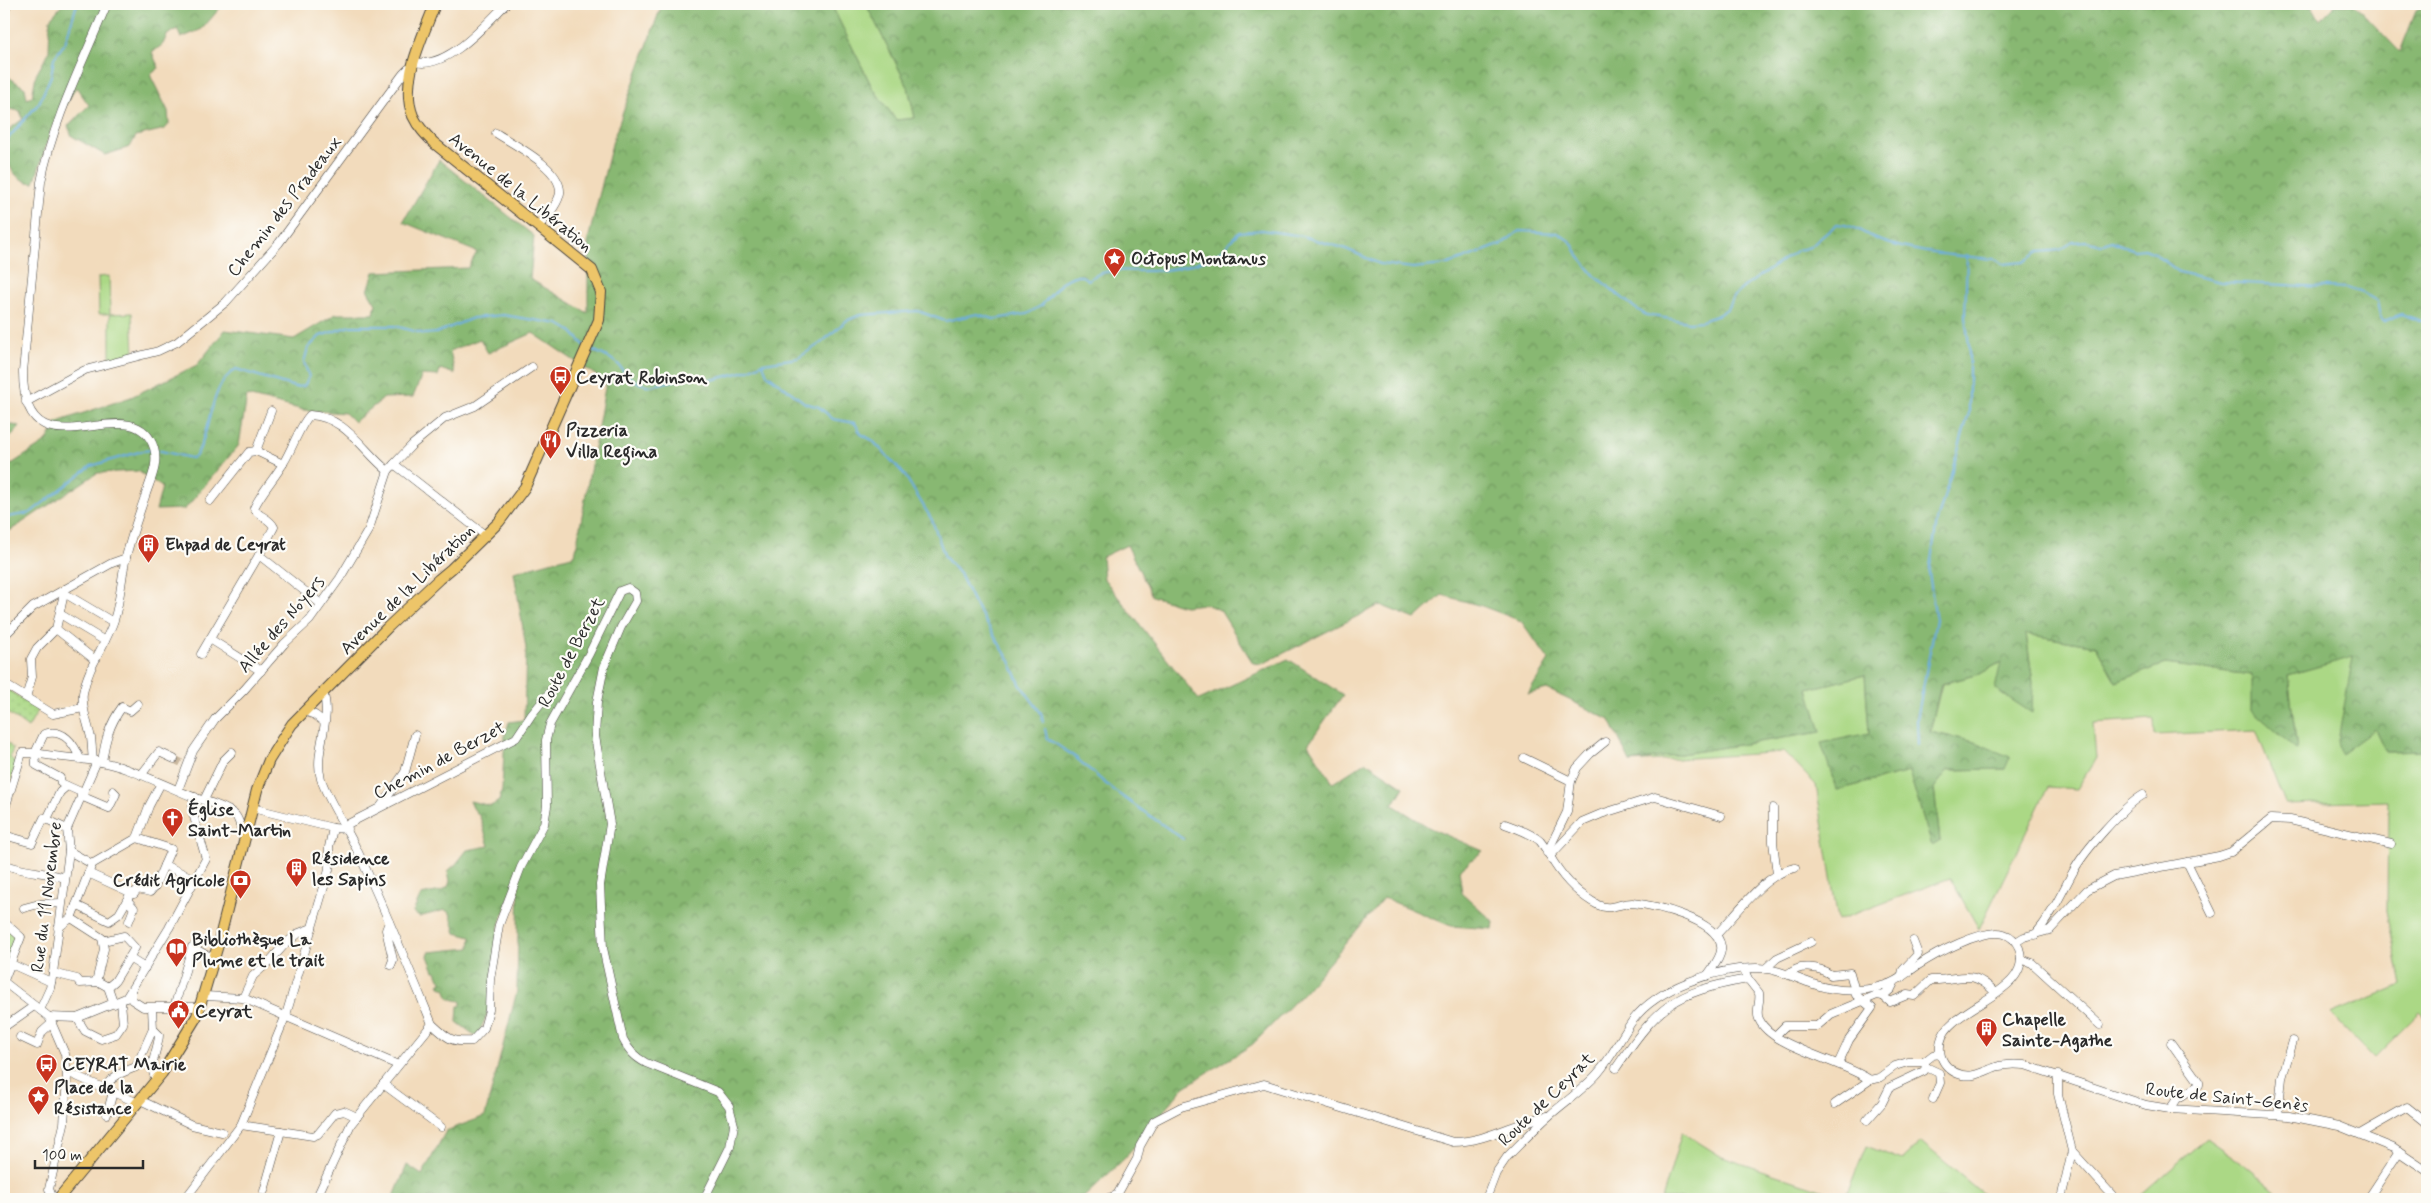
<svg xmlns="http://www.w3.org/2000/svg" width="2431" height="1203" font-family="Mynerve,sans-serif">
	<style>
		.grass { fill: #abd885; stroke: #6b8258 }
		.forest { fill: url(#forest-crowns); stroke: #5a724e }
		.park { fill: url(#park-dots); stroke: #6b8258 }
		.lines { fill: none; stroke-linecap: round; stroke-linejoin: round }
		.stream { stroke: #6cade0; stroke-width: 2 }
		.minor-tunnel { stroke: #cab89f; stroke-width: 8; stroke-dasharray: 8 4; stroke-linecap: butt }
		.minor-casing { stroke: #494541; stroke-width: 9 }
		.major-casing { stroke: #494541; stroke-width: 12 }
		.highway-casing { stroke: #494541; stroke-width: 13 }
		.minor { stroke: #fff; stroke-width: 8 }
		.major { stroke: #edc569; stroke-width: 10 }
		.highway { stroke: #edc569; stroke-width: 11 }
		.labels { text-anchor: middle; stroke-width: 4.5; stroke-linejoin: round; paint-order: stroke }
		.street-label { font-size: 18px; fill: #2b2b2b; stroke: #fdfcf7 }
		.poi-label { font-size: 18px; font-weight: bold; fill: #2b2b2b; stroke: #fdfcf7; text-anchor: start }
	</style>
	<defs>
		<pattern id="forest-crowns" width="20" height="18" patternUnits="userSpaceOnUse" patternTransform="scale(1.25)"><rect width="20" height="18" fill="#88b872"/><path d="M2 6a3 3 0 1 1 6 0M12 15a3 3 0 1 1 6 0" fill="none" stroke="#6f965e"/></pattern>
		<pattern id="park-dots" width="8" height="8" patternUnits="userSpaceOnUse" patternTransform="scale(1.25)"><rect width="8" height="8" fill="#abd885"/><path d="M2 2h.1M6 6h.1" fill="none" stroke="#93ba73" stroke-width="1.8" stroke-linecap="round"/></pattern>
	</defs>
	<rect width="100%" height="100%" fill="#fdfcf7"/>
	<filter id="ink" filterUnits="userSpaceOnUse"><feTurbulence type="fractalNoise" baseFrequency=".02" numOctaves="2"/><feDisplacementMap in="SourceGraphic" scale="10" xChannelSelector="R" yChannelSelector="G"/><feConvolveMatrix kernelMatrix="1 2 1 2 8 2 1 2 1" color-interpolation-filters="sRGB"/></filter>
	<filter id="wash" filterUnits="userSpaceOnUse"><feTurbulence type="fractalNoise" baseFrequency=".0096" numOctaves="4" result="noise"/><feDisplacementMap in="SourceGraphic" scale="20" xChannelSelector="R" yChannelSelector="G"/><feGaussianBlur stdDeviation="1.12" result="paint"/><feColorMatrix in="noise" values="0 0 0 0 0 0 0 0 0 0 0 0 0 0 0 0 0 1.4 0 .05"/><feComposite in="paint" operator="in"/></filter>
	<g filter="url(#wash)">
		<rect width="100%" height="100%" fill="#f2dbbc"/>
		<g class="grass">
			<path d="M831,4H866L908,87L915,118L896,120L872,87Z"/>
			<path d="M109,276L110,314L132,313L134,354L110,360V314H99L98,277Z"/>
			<path d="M2026,634L2096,646L2116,682L2165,664L2252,675L2297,750L2288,675L2354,656L2341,753L2375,729L2386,752L2427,751V1019L2420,1012L2374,1058L2331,1014L2401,985L2387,911L2388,801L2285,804L2256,730L2155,735L2154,719L2093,723L2096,758L2077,789L2048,787L1979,929L1950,878L1838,920L1816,785L1784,752L1630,762L1821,732L1808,689L1865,675L1869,733L1837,790L1909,772L1932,846L1940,841L1934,788L1948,770L2005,769L1975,742L1930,732L1942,684L1980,674L2001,662L2033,683Z"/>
			<path d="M1682,1132L1722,1157L1845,1198L1866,1146L1902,1160L1921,1142L1989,1199H1662Z"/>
			<path d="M2206,1138L2246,1166L2285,1199H2137Z"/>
		</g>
		<g class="forest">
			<path d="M63,4H98L100,9L109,4H221L224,7L220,8L202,29L181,38L177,29L167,35L163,44L152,53L159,68L150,75L168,111L169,124L165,129L136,136L130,147L105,155L72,136L68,126L89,105L76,87L51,131L34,183C8,181 4,153 4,133L23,119L20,111L4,108V74L25,88L27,99L32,97L36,75L49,52L50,19Z"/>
			<path d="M662,4H831L872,87L896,120L915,118L908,87L866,4H2311L2320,20L2336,4H2354L2400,52L2416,11L2427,6V751L2386,752L2375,729L2341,754L2338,740L2353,657L2288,675L2297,750L2252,710V675L2165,664L2116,682L2096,646L2026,634L2033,683L2032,713L1995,689L2001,662L1980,674L1941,684L1930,732L1975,742L2010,757L2005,769L1948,770L1934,788L1940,841L1932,846L1909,772L1837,790L1821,743L1869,733L1865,675L1808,689L1821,732L1630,762L1610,720L1547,689L1528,694L1549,660L1521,621L1482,606L1442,595L1415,619L1380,605L1262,664L1253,663L1220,610L1205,604L1184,606L1152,596L1127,545L1102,557L1104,579L1199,700L1288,659L1343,695L1308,744L1333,783L1366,762L1404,787L1393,805L1430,828L1483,851L1459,870L1462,893L1494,922L1493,929L1451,926L1384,898L1304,992L1253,1044L1183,1088L1124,1159L1082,1199H393L407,1165L422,1175L446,1131L485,1116L517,991L519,872L499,925L489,1010L477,1037L457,1022L458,1006H461V1001C447,999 449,998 445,988H442L439,984L442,982L441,979H439L436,971H434L428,956L429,952L470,948L471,937L456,933L450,913L445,910L419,917L413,912L421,895L441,891L448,887L450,881L448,871L456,864L467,850L489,846L480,817L473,808L470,801L491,806L499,801L502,789L505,735L509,722L524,720L526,648L514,572L575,555L606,382L533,333L488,353L480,339L450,351L455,374L440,369L438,376L422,375L413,397L384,398L354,422L345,413L304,410L247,396L239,445L185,509L156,510L162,487L138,471L97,473L5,534L4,554V459L7,467L47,441L57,422L131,397L197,365L225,330L294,339L336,314H374L376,304L368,291L374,272L468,268L477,252L403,222L439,160L534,236L530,279L588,313V240L613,140Z"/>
			<path d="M4,424L20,426L4,444Z"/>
		</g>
		<g class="park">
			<path d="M8,690L39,709L28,728L4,710V695Z"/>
			<path d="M4,739L13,749L10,757L16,763L4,804Z"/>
			<path d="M4,926L15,937V944L7,965L4,964Z"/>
		</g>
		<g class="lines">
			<g class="stream">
				<path d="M4,143L39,103L51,76L54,58L65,43L77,4"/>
				<path d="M591,349L611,359L619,365L625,374L639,383L650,386L695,376L712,380L749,370L763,363L798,358L821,343L846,321L860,315L918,311L945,321L977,314L994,319L1027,314L1042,305L1063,281L1074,276H1082L1088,280C1106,266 1130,272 1151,271C1173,270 1198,264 1217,254C1226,249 1231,239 1239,232L1262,230L1302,236L1346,249L1380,264L1413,268L1445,265L1463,259L1502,244L1519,231L1558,233L1571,242L1578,255L1595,276L1635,308L1646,315L1689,322L1702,321L1718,315L1727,309L1733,297L1744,287L1796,251L1810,247L1837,224C1856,225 1863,234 1879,240C1916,254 1956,255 1994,259L2003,264L2023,262L2039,252L2060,250L2073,242L2086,241L2101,245L2111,241L2134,250L2145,249L2154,253L2179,272L2221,282L2348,288L2363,293L2377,301L2380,317L2384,322L2401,314L2427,323"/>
				<path d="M763,364L767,374L805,403L819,407L833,419L855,423L861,434L872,440L904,474L932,520L945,557L961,576L974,603L1010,661L1020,684L1041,713L1043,722"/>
				<path d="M157,450L191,458L195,457C212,431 208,386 236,369L295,387L304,386L309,377L304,362L308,348L320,336L350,326H395L425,334L436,333L473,318L503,315L559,324L571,331L585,346"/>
				<path d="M4,521L8,517L30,513L91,466L142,451L152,450"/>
				<path d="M1045,729L1047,738L1075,757L1113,790L1183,839"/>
				<path d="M1918,745L1917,719L1936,620L1929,573L1937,521L1969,413V344L1965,317L1967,256"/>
			</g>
		</g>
	</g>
	<g filter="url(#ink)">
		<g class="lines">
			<path class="minor-tunnel" d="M174,759L187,766"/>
			<defs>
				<g id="minor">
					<path d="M415,62C447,70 486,24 506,4"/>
					<path d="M496,133C514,145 562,168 560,193C558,205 546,217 539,226"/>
					<path d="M26,402L85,370L158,351L177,342L226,302L279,243L403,74L408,69L412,70"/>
					<path d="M256,451L271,411"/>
					<path d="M394,464L412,445L445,418L475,406L532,367"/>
					<path d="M210,501L249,452L256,451L283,464"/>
					<path d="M259,555L274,527C269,517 258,517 254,508C262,491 275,478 284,462C292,449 301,423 310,415C346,417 362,450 388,471"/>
					<path d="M64,593L113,622"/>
					<path d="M60,614L105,641"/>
					<path d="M56,629L95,660"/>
					<path d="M4,636L33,607L112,563L126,558"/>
					<path d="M210,639L261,671"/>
					<path d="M201,654L259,555L321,604"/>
					<path d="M4,684L53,714L83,708"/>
					<path d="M323,692C333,720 313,752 321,779C328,801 347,828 357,850C384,907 408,966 432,1024C447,1038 452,1043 472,1041L484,1028L489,1010L490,980L499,925L521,867L544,824L547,806L546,740L550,724L589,654L620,591L628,588L635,593L636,601L621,627L604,667L597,702L595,736L610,824L600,885L603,948L623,1039C629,1051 635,1057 646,1063L718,1092L729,1106L734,1125L730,1147L704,1199"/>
					<path d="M26,697L32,677L31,659L37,648L56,629L65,589"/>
					<path d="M304,711L315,715L324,722"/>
					<path d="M1524,758L1571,781"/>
					<path d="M80,759C74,743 63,728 44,734L35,753C56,757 76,758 96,761C129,766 164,786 196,798C208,802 224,806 234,814C240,818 240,830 245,837"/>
					<path d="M93,761C92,753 92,745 91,738C88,723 81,708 83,693C88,666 106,645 114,620C121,599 121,578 126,557C132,533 140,511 148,488C153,474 158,462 154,448C133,382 23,485 23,372L41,182C53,120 83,62 107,4"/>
					<path d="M102,762C105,741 109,725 122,707L130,711L138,704"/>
					<path d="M141,775L159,752L174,759"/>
					<path d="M178,790L193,751L215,719L244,690L284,644L310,620L340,578L369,529L388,471L394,464L485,535"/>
					<path d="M81,796L109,808L116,794L113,791"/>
					<path d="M204,800L223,761L232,752"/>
					<path d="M381,806L405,772L415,735"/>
					<path d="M252,808L333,828L348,829"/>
					<path d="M1773,808V842L1777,874"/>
					<path d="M4,812L22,753H35L36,765L60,778L61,783L83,793"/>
					<path d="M47,819L60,792L67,786"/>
					<path d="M1505,824C1516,828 1531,833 1540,841C1545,847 1550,856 1554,863C1565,880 1581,896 1598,905C1610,911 1620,903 1632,903C1654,905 1717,919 1721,946C1723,956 1712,968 1707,976"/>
					<path d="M346,825L516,738L532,714L554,687"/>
					<path d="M4,835L32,843L44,818L67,829"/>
					<path d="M137,838L171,849L164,865"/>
					<path d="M1547,853L1567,812L1571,781L1577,768L1590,754L1605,742"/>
					<path d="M1550,856L1582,822L1601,814L1655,797L1721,816"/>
					<path d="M2187,862L2212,913"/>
					<path d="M4,864C24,873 44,871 65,878"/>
					<path d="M92,864L137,838L149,806L160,785"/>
					<path d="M88,873L134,894L138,889L150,892L155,886L164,865L195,879"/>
					<path d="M127,900L134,908L129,921"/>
					<path d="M76,905L109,921L119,914L131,893"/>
					<path d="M24,908L39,904L61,903"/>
					<path d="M71,918L102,938L104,949L96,982"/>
					<path d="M4,922L21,937L4,980"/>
					<path d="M389,922L386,930L393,960L391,965"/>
					<path d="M58,928L71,918L92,864L69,851"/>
					<path d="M1716,935C1738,913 1764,873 1795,868"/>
					<path d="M2035,935C2052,915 2061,894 2073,872C2084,851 2123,807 2143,795"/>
					<path d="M103,941L124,936L135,948L115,981L108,987"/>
					<path d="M2016,942L2024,937L2050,930L2087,890L2114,876L2219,856L2231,852L2271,819L2290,820L2391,844"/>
					<path d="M129,958L145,968"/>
					<path d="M2021,959L2032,963L2100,1025"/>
					<path d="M11,964L51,982"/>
					<path d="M1744,969L1748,979L1759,993C1761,1002 1755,1011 1759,1019C1770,1047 1844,1061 1870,1080"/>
					<path d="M1765,969L1777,958L1811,942"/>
					<path d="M53,973L77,979L80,983L99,982L108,987L114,1004"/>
					<path d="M1789,975C1798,963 1820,967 1831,975L1850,973L1856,995L1872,1008L1849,1040L1838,1064"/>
					<path d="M1901,978L1903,970L1918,954L1913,941"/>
					<path d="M4,982L49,1017L65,1054L67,1078L64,1124L49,1189L53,1199"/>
					<path d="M1894,983L1891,989L1883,996L1890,1002L1907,995L1914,996L1931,980C1963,981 1969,966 1996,993"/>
					<path d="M131,992L132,1000L143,1007H201"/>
					<path d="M205,996L243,998L398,1065"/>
					<path d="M243,998L253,976L270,961L285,944L299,933L312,928"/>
					<path d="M152,1008L153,1029L159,1035C159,1048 146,1069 157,1079"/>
					<path d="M174,1008L192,947L206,955L215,957"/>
					<path d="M40,1010L50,988L53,973L69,851L67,829L97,761"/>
					<path d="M49,1017L77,1018L126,998L169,928L206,859L192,810L195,797"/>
					<path d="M77,1018L85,1031L101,1039L116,1034L123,1024L121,1002"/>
					<path d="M4,1027L34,1006"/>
					<path d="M1775,1036L1785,1026H1817L1831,1014L1877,995L1883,996"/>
					<path d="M20,1037L37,1045L42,1032L52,1023"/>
					<path d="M1926,1067L1939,1073L1940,1083L1933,1099"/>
					<path d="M1616,1068C1658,1006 1673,992 1748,979"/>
					<path d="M67,1072L138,1103"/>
					<path d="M2058,1075V1094L2072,1151L2061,1199"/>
					<path d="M383,1084L441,1127"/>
					<path d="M105,1087C113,1075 123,1072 136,1067L153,1029"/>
					<path d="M140,1100L192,1125L222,1132"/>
					<path d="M1835,1104L1870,1080L1879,1078L1895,1066L1908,1062H1924L1933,1055L1940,1054"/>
					<path d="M2170,1109L2177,1099L2199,1085V1082L2171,1043"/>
					<path d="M107,1114L113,1092"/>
					<path d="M2278,1115L2282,1078L2293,1041"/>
					<path d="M1867,1120L1882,1103L1890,1087L1924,1071L1926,1067L1924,1062"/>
					<path d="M241,1125L313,1136L318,1134L335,1113L344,1111L357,1117"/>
					<path d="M2360,1134L2407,1107L2427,1123"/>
					<path d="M2072,1151L2112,1195"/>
					<path d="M264,1191L281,1131"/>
					<path d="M185,1199L241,1125L286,1015L329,870V847L333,828"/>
					<path d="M316,1199L351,1124L432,1024"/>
					<path d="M1106,1199L1117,1195L1137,1159L1140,1146L1154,1121L1181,1107L1264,1084L1453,1142C1487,1142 1515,1122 1548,1116"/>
					<path d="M1486,1199L1496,1173L1507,1157C1521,1143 1535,1128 1550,1115C1566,1101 1584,1089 1598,1073C1612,1057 1621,1037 1633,1020C1658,987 1717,968 1756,968C1776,968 1795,978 1813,984C1836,992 1862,992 1885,985C1898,982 1906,973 1917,966C1935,954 1983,928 2004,934C2011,936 2016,941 2019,948C2037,999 1927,1007 1941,1056C1944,1066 1953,1073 1962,1075C1975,1078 1988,1069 1999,1066C2008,1064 2016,1064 2025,1065L2146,1105L2170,1109L2289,1116L2339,1126L2393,1148L2427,1171"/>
					<path d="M2368,1199L2399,1152"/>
				</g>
				<path id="major" d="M58,1199L162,1073L197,1016L218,945L257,790L269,760L284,736L292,724L388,627L439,579L451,569L499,522L525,487L599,320L601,292L592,270L434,143C426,135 418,127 413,116C399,81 423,37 435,4"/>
				<path id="highway" d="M4,8L5,4"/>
			</defs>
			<use href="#minor" class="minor-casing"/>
			<use href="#major" class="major-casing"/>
			<use href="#highway" class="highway-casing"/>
			<use href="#minor" class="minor"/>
			<use href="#major" class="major"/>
			<use href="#highway" class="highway"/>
		</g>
	</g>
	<defs>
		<symbol id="sight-pin" viewBox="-11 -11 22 30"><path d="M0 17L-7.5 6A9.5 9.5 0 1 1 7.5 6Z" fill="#c8321e" stroke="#fdfcf7"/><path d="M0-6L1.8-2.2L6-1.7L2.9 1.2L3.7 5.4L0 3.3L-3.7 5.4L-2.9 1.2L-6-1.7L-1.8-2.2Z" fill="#fff"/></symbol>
		<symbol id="bus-pin" viewBox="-11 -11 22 30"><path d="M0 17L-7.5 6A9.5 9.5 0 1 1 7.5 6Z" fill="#c8321e" stroke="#fdfcf7"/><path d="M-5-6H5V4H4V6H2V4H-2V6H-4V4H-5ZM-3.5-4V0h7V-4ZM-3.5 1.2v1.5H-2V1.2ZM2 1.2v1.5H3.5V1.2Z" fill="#fff"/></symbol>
		<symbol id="restaurant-pin" viewBox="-11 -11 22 30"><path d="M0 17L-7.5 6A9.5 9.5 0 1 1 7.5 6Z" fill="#c8321e" stroke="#fdfcf7"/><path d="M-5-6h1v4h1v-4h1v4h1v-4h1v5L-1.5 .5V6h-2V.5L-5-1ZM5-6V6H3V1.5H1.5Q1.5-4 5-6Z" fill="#fff"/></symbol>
		<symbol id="building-pin" viewBox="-11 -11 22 30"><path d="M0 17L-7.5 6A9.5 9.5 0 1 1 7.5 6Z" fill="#c8321e" stroke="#fdfcf7"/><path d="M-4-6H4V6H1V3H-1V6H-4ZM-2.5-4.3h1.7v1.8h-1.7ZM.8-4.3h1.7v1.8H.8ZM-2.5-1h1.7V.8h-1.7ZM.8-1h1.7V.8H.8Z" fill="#fff"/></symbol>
		<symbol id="church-pin" viewBox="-11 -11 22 30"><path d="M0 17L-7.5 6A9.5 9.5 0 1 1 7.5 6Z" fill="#c8321e" stroke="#fdfcf7"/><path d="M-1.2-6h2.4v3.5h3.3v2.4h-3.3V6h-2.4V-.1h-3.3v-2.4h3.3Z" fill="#fff"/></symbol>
		<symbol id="bank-pin" viewBox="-11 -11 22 30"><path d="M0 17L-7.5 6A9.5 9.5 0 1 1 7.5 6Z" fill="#c8321e" stroke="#fdfcf7"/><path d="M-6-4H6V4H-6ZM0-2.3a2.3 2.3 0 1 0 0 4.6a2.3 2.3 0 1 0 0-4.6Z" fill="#fff"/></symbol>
		<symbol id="library-pin" viewBox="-11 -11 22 30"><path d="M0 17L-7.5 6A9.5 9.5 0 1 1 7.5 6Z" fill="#c8321e" stroke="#fdfcf7"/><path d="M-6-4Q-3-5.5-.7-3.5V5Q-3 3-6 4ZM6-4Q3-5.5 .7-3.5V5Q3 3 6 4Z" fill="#fff"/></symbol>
		<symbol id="civic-pin" viewBox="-11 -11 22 30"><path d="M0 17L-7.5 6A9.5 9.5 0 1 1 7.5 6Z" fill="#c8321e" stroke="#fdfcf7"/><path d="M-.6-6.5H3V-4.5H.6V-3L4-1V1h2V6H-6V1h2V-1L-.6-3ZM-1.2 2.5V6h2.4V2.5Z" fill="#fff"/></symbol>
	</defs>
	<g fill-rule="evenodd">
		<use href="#sight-pin" x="1102" y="246" width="25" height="34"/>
		<use href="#bus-pin" x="548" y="364" width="25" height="34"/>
		<use href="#restaurant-pin" x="538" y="428" width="25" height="34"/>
		<use href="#building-pin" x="136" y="532" width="25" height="34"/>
		<use href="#church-pin" x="160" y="806" width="25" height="34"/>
		<use href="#building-pin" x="284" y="856" width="25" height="34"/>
		<use href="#bank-pin" x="228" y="868" width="25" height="34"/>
		<use href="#library-pin" x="164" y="936" width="25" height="34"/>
		<use href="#civic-pin" x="166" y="998" width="25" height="34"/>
		<use href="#building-pin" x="1974" y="1016" width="25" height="34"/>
		<use href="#bus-pin" x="34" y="1052" width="25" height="34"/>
		<use href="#sight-pin" x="26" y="1084" width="25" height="34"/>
	</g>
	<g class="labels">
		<g class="street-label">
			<text transform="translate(521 192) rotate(39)" y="6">Avenue de la Libération</text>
			<text transform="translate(284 206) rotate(-52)" y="6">Chemin des Pradeaux</text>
			<text transform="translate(407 589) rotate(-44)" y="6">Avenue de la Libération</text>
			<text transform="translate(281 624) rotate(-49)" y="6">Allée des Noyers</text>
			<text transform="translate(571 652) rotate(-62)" y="6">Route de Berzet</text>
			<text transform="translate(439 760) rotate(-28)" y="6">Chemin de Berzet</text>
			<text transform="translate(46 897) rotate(-83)" y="6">Rue du 11 Novembre</text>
			<text transform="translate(2227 1097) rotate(6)" y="6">Route de Saint-Genès</text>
			<text transform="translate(1546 1099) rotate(-44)" y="6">Route de Ceyrat</text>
		</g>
		<g class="poi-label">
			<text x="1131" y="264">Octopus Montanus</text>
			<text x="576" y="383">Ceyrat Robinson</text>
			<text x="566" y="436">Pizzeria<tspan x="566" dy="21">Villa Regina</tspan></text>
			<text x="165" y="550">Ehpad de Ceyrat</text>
			<text x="188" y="815">Église<tspan x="188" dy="21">Saint-Martin</tspan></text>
			<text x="312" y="864">Résidence<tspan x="312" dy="21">les Sapins</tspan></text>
			<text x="225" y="886" text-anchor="end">Crédit Agricole</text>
			<text x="192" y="945">Bibliothèque La<tspan x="192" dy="21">Plume et le trait</tspan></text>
			<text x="195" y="1017">Ceyrat</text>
			<text x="2002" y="1025">Chapelle<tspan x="2002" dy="21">Sainte-Agathe</tspan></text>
			<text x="62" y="1070">CEYRAT Mairie</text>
			<text x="54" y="1093">Place de la<tspan x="54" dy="21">Résistance</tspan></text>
		</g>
	</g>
	<rect width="2431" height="1203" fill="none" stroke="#fdfcf7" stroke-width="20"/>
	<path d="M35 1160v8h108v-8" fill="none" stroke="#2b2b2b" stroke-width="2.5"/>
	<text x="42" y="1160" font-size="15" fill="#2b2b2b" stroke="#fdfcf7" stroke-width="4" paint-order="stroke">100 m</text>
</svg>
